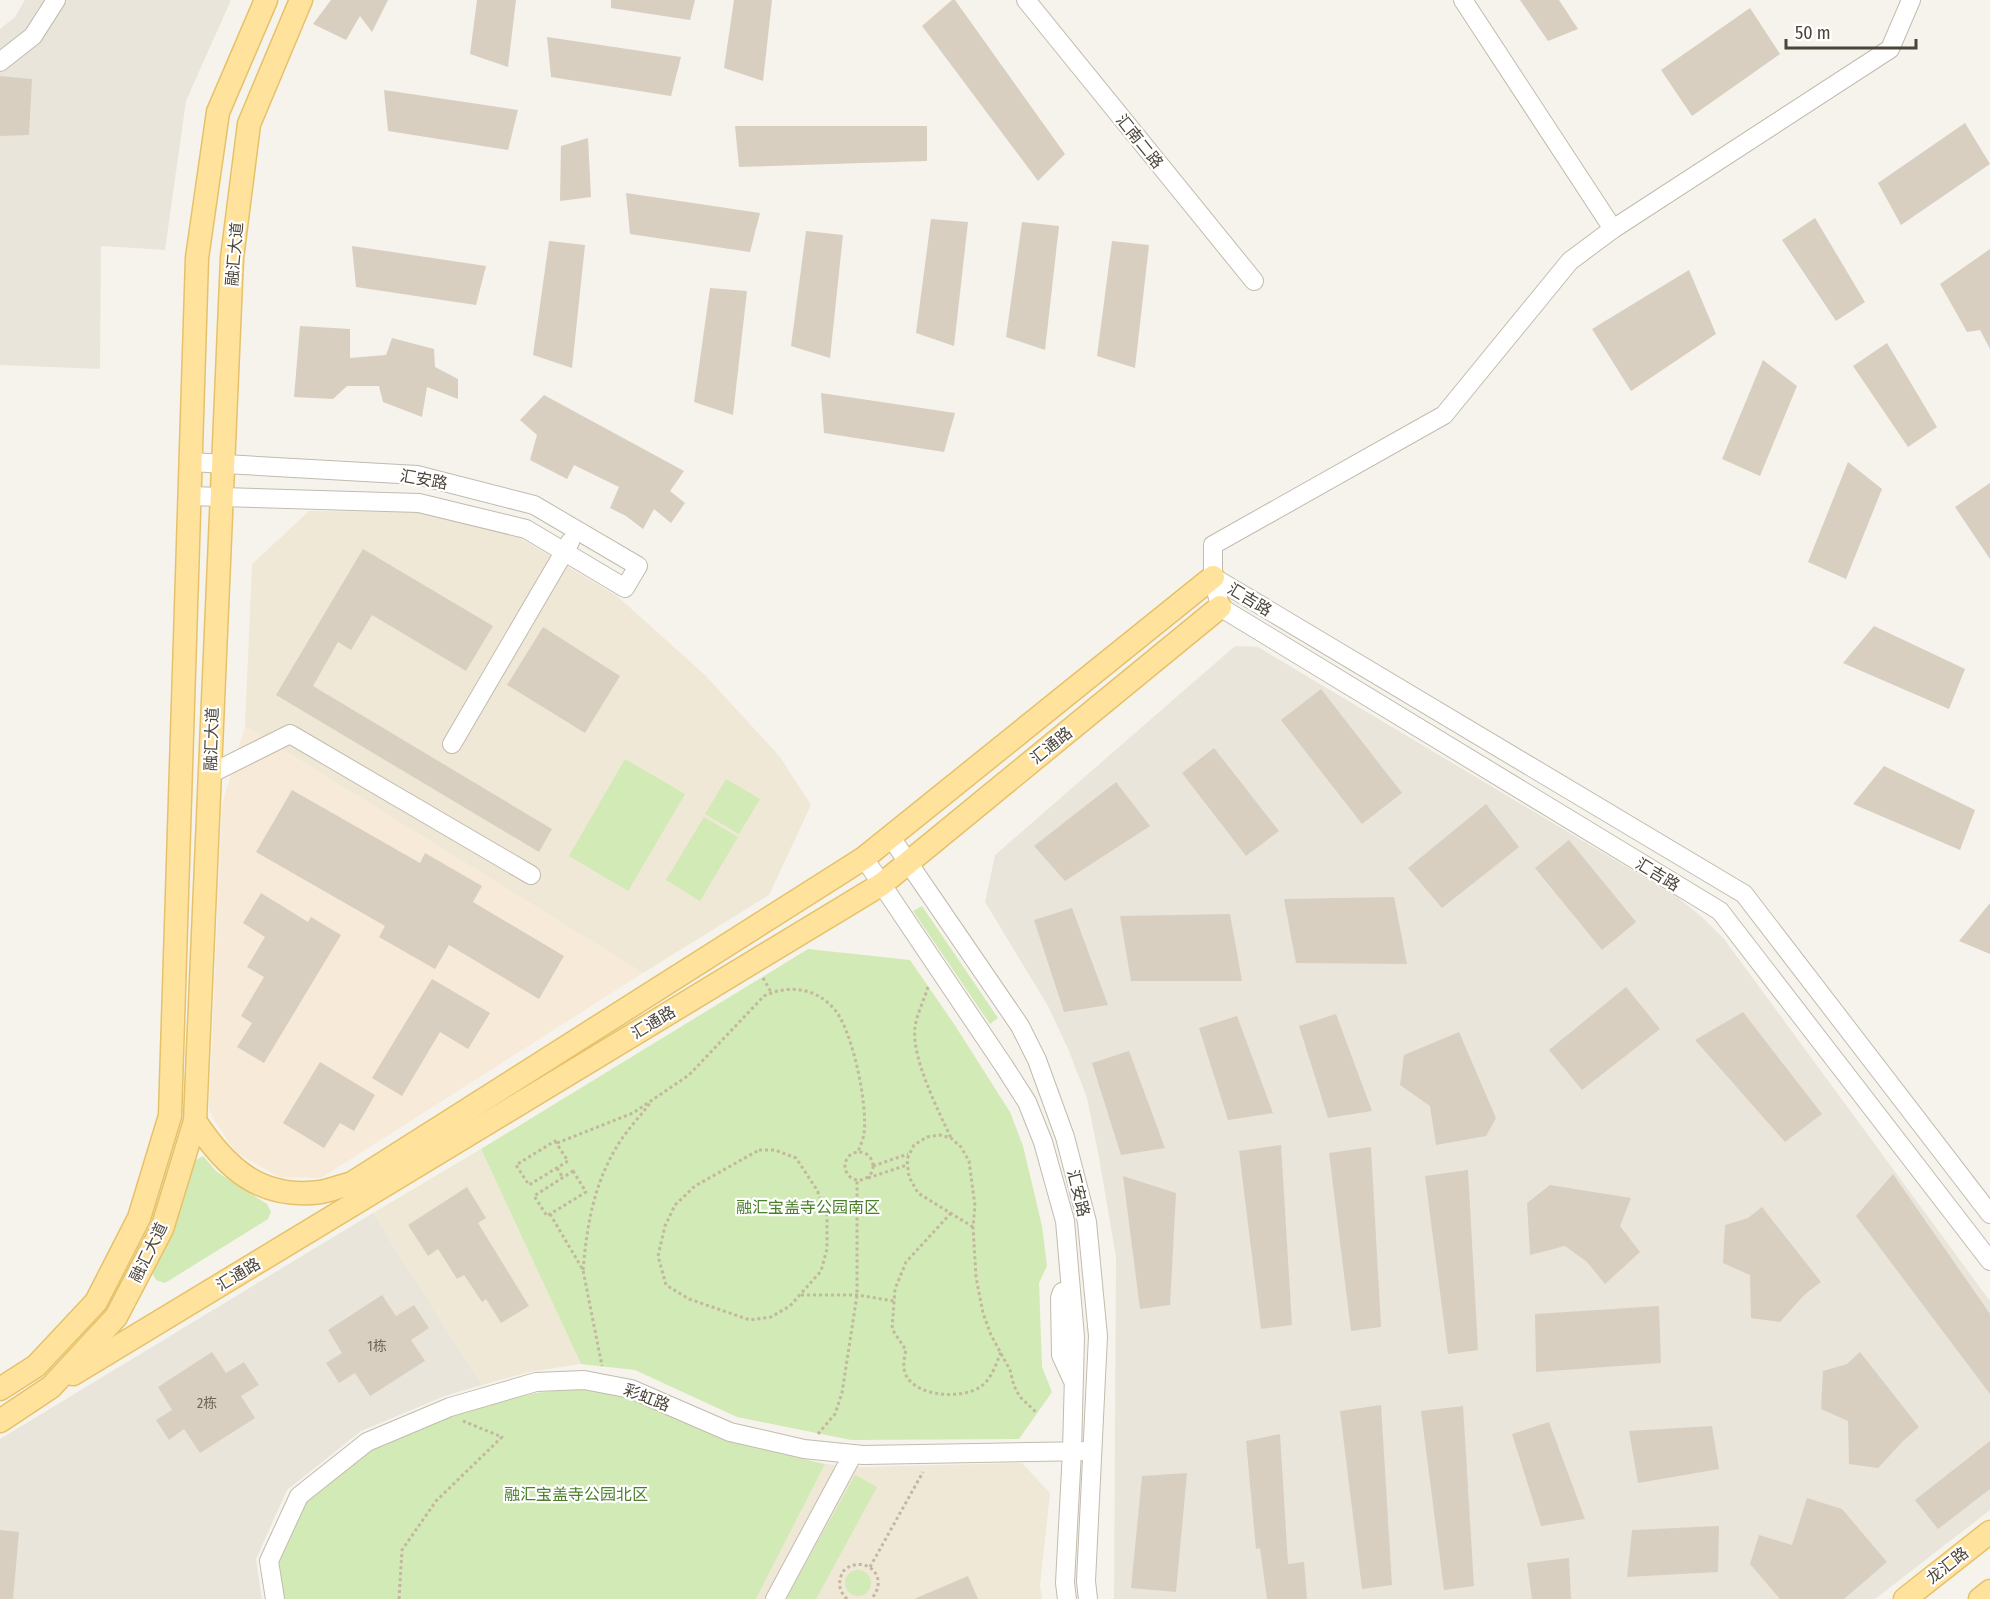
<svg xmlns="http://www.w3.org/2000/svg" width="1990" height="1599" font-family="'Fira Sans Condensed','Noto Sans SC',sans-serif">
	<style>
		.residential { fill: #eae5da }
		.commercial { fill: #f7ead8 }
		.education { fill: #efe8d6 }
		.green { fill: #d2eab5 }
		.building { fill: #d8cfc1 }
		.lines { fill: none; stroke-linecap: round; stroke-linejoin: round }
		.minor-casing { stroke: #c2bbae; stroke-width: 20 }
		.major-casing { stroke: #e6c16a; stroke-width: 25 }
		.path { stroke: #c4b79f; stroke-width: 3; stroke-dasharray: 3 3; stroke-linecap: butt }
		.minor { stroke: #fff; stroke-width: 18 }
		.major { stroke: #ffe39c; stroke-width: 22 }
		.labels { text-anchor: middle; stroke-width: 4.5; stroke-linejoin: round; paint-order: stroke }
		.number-label { font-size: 14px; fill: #6e675b }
		.street-label { font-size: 16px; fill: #4b4439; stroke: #fff }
		.park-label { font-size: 16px; fill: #4a7f2a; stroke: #fff }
	</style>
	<rect width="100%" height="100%" fill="#f6f3ec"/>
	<g class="residential">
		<path d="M25,0H231L186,101L165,250L101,246L100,369L0,365V29L15,17Z"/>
		<path d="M1235,646L1258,647L1677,897L1702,917L1724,939L1990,1301V1510L1875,1599H1114L1116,1257L1098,1152L1087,1098L1069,1051L1048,1006L985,902L995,855Z"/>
		<path d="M373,1213L482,1385L445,1396L361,1431L287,1490L256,1559L262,1599H0V1439Z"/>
	</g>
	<path class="commercial" d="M245,726L643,973L321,1178L279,1177L235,1152L209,1111L222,805Z"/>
	<g class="education">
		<path d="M309,511L419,512L520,538L617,596L705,675L780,757L811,805L769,895L643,973L245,726L252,564Z"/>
		<path d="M481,1149L581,1364L529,1372L482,1385L373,1213Z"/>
		<path d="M1022,1463L1050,1493L1040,1585L1042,1599H756L825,1464L863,1467Z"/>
	</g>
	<g class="green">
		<path d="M625,759L685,794L628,891L569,856Z"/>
		<path d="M726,779L760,799L739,834L705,814Z"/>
		<path d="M704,817L738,837L700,901L666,880Z"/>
		<path d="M922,906L998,1018L990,1024L913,911Z"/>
		<path d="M808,949L910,960L954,1024L1010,1112L1023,1146L1042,1226L1047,1266L1039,1283L1042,1367L1052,1392L1019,1439L851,1440L737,1417L635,1370L581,1364L481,1149Z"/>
		<path d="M203,1156L217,1172L267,1204L271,1212L268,1219L165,1283L156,1280L151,1271L194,1161Z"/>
		<path d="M581,1388L627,1397L726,1441L825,1464L756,1599H283L278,1565L305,1501L369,1450L452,1415L535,1393Z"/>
		<path d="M855,1475L877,1487L816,1599H786Z"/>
		<circle cx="858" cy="1583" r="13"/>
	</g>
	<g class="building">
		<path d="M331,0H388L372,32L360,16L346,40L313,24Z"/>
		<path d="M477,0H516L508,67L470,54Z"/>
		<path d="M611,0H695L690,20L611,8Z"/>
		<path d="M734,0H772L763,81L724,68Z"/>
		<path d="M952,0H955L1065,154L1038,181L922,26Z"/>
		<path d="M1520,0H1559L1578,29L1548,41Z"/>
		<path d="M1750,8L1780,54L1692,116L1661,70Z"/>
		<path d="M547,37L681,57L671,96L551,77Z"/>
		<path d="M0,76L32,79L29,135L0,136Z"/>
		<path d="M384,90L518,110L508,150L388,131Z"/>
		<path d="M1965,123L1990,164L1901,225L1878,183Z"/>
		<path d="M735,126H927V161L739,167Z"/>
		<path d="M588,138L591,197L560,201L561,146Z"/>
		<path d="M626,193L760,213L750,252L630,234Z"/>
		<path d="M1815,218L1865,302L1836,321L1782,240Z"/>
		<path d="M931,219L968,222L954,346L916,333Z"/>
		<path d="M1022,222L1059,226L1045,350L1006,337Z"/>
		<path d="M806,231L843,235L830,358L791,346Z"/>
		<path d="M549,241L585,245L572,368L533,355Z"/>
		<path d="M1112,241L1149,245L1135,368L1097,356Z"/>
		<path d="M352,246L486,266L476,305L356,287Z"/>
		<path d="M1990,249V349L1980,330L1967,332L1940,284Z"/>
		<path d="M1689,270L1716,334L1631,391L1592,329Z"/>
		<path d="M710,288L747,291L733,415L694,402Z"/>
		<path d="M300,326L350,329V358L386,355L392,338L434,349L435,367L458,379V399L427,387L422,417L383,402L379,386H347L333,399L294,397Z"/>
		<path d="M1887,343L1937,427L1908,447L1853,366Z"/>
		<path d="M1763,360L1797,386L1760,476L1722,459Z"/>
		<path d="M821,393L955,413L944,452L824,433Z"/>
		<path d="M544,395L684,471L670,491L685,503L671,523L654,509L643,529L626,516L610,508L619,487L574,465L567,479L530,460L537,435L520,420Z"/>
		<path d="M1848,462L1882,489L1846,579L1808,562Z"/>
		<path d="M1990,483V559L1955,507Z"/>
		<path d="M363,549L493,626L466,671L372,615L351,650L338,642L313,686L552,829L539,852L276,695Z"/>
		<path d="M1874,626L1965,669L1949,709L1843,663Z"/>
		<path d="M543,627L620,676L585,733L507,685Z"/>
		<path d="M1321,689L1402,793L1362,824L1281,720Z"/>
		<path d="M1214,748L1279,831L1246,856L1182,773Z"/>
		<path d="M1884,766L1975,810L1960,850L1853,804Z"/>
		<path d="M1116,782L1150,826L1065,881L1034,846Z"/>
		<path d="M292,790L420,863L425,853L482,886L473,902L564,956L539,999L449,945L435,969L379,937L385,926L256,852Z"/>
		<path d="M1486,804L1519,847L1442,908L1408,868Z"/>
		<path d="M1569,840L1636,922L1602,950L1535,868Z"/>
		<path d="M261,893L308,922L311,917L341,935L264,1063L237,1047L252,1023L241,1016L264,977L247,967L265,937L243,923Z"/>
		<path d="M1394,897L1407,964L1296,963L1284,899Z"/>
		<path d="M1990,903V954L1959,941Z"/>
		<path d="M1072,908L1108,1005L1064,1012L1034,920Z"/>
		<path d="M1230,914L1242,981H1131L1120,916Z"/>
		<path d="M432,979L490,1013L468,1049L440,1032L402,1096L372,1078Z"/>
		<path d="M1626,987L1660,1029L1582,1090L1549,1050Z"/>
		<path d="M1743,1012L1822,1114L1785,1142L1695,1040Z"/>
		<path d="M1336,1014L1372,1111L1328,1118L1299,1026Z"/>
		<path d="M1237,1016L1273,1113L1228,1120L1199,1028Z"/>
		<path d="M1459,1032L1496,1118L1486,1136L1436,1145L1430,1106L1400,1085L1404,1055Z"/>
		<path d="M1129,1051L1165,1148L1121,1155L1092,1063Z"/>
		<path d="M320,1062L375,1095L354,1131L340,1123L324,1148L283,1123Z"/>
		<path d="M1281,1145L1292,1325L1261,1329L1239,1151Z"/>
		<path d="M1371,1147L1381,1327L1351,1331L1329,1153Z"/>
		<path d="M1468,1170L1478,1350L1448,1354L1425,1176Z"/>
		<path d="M1893,1174L1990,1314V1394L1856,1216Z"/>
		<path d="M1123,1176L1176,1193L1170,1305L1140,1309Z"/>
		<path d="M1550,1185L1631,1198L1620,1226L1640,1252L1605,1284L1587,1262L1565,1246L1530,1255L1527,1203Z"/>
		<path d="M467,1187L486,1218L478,1223L529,1306L501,1323L486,1299L482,1302L464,1275L457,1279L438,1249L428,1256L408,1225Z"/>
		<path d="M1762,1207L1821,1282L1804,1295L1780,1322L1751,1318L1750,1275L1723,1263L1725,1225L1748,1218Z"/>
		<path d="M382,1295L396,1316L414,1305L429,1328L411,1340L425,1361L370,1396L355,1373L339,1383L326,1363L342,1353L328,1330Z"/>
		<path d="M1659,1306L1661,1363L1536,1372L1535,1314Z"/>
		<path d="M212,1352L226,1373L244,1362L259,1385L241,1396L255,1418L200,1453L184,1429L169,1440L156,1420L172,1410L158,1387Z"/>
		<path d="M1860,1352L1919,1427L1903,1441L1878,1468L1849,1464L1848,1421L1821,1409L1823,1371L1847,1364Z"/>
		<path d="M1381,1405L1392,1585L1362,1589L1340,1411Z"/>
		<path d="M1463,1406L1474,1586L1444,1590L1421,1411Z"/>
		<path d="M1549,1422L1585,1519L1541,1526L1512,1434Z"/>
		<path d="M1712,1426L1719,1469L1638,1483L1629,1431Z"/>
		<path d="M1280,1434L1288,1564L1304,1562L1307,1599H1267L1260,1548L1256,1549L1246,1441Z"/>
		<path d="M1990,1441V1489L1938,1529L1915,1500Z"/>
		<path d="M1187,1473L1176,1592L1131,1588L1142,1476Z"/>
		<path d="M1807,1498L1842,1509L1887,1562L1844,1599H1780L1750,1564L1759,1535L1792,1545Z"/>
		<path d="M1719,1526L1718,1572L1627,1577L1632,1530Z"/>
		<path d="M0,1530L19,1532L13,1599H0Z"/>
		<path d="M1569,1558L1571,1599H1532L1527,1563Z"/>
		<path d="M968,1576L978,1599H914Z"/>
	</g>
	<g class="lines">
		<defs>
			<g id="minor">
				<path d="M1026,0L1254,281"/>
				<path d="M1463,0L1613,229"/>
				<path d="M1911,0L1890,49L1613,229L1570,261L1444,415L1213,545V577L1220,607L1720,911L1990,1261"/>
				<path d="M0,62L33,36L56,0"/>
				<path d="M189,496L419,503L526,529L625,588L638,566L534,505L417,475L190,462"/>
				<path d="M1213,577L1744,894L1990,1214"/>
				<path d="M452,744L570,542"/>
				<path d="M210,774L290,734L531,875"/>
				<path d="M890,836L1020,1026L1037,1060L1065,1137L1087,1222L1098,1336L1086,1581L1088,1599"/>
				<path d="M864,858L1004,1066L1027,1102L1043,1142L1065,1221L1075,1337L1072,1451L1065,1583L1067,1599"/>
				<path d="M1062,1292L1060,1298L1061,1355L1072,1379"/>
				<path d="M275,1599L269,1561L299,1496L367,1442L450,1407L536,1382L584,1380L631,1389L730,1432L804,1449L863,1455L1092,1451"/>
				<path d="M775,1599L853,1454"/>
			</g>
			<g id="major">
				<path d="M195,1121C226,1168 260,1200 321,1192C331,1190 342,1186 352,1183L864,858L1213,577"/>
				<path d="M73,1374L882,884L1220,607"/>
				<path d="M0,1389L36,1366L96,1302L139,1218L170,1116L197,258L218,112L266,0"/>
				<path d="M0,1421L51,1387L116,1317L162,1229L195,1121L232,258L249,124L301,0"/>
				<path d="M1905,1599L1990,1532"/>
				<path d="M1980,1599L1990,1591"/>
			</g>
		</defs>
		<use href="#minor" class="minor-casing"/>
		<use href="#major" class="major-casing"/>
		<g class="path">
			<path d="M763,978L771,992"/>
			<path d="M928,987C924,1000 917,1014 915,1027C911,1057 938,1110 951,1138"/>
			<path d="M555,1141L568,1161L529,1185L516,1165Z"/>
			<path d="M557,1143L633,1113L689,1075L764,996C789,984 817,988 835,1010C853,1032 868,1106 864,1134C863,1140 860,1146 858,1152"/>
			<path d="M759,1150H775L796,1158L817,1190L827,1215V1249L821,1271L790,1306L771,1317L750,1320L689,1299L666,1285L658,1256L665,1226L675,1205L695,1186Z"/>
			<circle cx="859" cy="1166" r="14"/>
			<path d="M873,1166L908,1154"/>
			<path d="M557,1168L563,1178"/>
			<path d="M573,1171L586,1192L547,1216L534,1196Z"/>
			<path d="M868,1178L907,1165"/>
			<path d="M951,1213L906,1262L895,1289L892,1329L906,1350C904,1358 902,1369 907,1377C919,1397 962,1399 980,1387C992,1379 996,1364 1001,1352"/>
			<path d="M550,1214L583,1270L602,1366"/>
			<path d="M973,1227L918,1193L909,1177L907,1159L914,1145L927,1137L940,1135L951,1138L961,1147L969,1161L975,1206L973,1227L976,1277L983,1313L991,1335L1010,1370L1014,1386L1020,1397L1037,1413"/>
			<path d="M583,1270C587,1226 593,1187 616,1148C625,1132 639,1118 650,1103"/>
			<path d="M801,1295H857L894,1301"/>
			<path d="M818,1434L835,1414L842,1393L857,1295V1180"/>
			<path d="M870,1567L923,1472"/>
			<path d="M399,1599L402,1550L436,1501L502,1437L463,1421"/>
			<path d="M847,1599C838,1590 837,1580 845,1569C868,1554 890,1579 871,1599"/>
		</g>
		<use href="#minor" class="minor"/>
		<use href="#major" class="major"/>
	</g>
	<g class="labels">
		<g class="number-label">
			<text x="377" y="1351">1栋</text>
			<text x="207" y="1408">2栋</text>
		</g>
		<g class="street-label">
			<text transform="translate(1140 141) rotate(51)" y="6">汇南二路</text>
			<text transform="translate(234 254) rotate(-85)" y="6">融汇大道</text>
			<text transform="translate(424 479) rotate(10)" y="6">汇安路</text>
			<text transform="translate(1250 599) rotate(31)" y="6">汇吉路</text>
			<text transform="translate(211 739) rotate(-88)" y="6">融汇大道</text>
			<text transform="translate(1051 745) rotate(-39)" y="6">汇通路</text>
			<text transform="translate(1658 874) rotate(31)" y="6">汇吉路</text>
			<text transform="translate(653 1022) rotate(-31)" y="6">汇通路</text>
			<text transform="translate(1079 1193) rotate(76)" y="6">汇安路</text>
			<text transform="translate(148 1252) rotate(-64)" y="6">融汇大道</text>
			<text transform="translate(238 1274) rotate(-31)" y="6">汇通路</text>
			<text transform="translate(647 1397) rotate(21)" y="6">彩虹路</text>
			<text transform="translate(1947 1565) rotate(-38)" y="6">龙汇路</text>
		</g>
		<g class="park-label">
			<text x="808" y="1213">融汇宝盖寺公园南区</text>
			<text x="576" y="1500">融汇宝盖寺公园北区</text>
		</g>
	</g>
	<path d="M1786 39v9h130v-9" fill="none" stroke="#4b4439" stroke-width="3"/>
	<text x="1795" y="39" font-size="18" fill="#4b4439" stroke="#ffffff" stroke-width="4.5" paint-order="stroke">50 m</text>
</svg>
